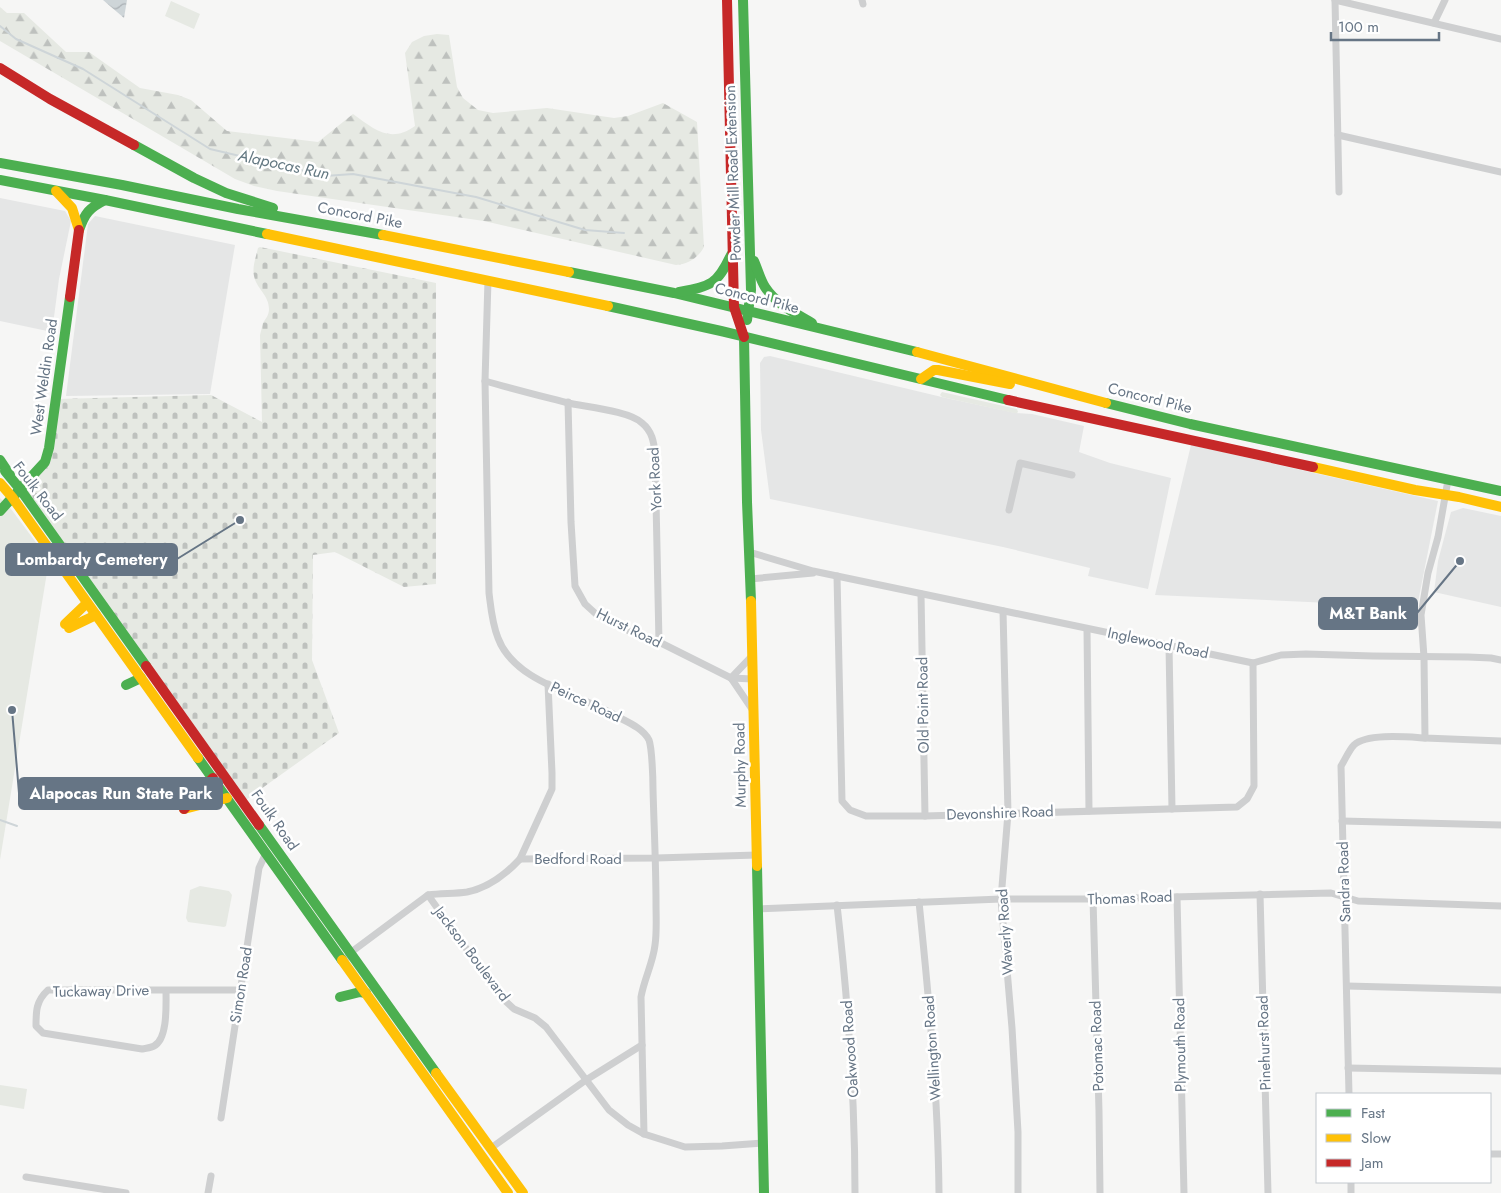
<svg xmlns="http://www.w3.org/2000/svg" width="1501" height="1193" font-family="Jost,sans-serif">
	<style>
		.built { fill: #e5e6e6 }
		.green { fill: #e6e9e3 }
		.forest { fill: url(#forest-firs) }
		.cemetery { fill: url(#cemetery-stones) }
		.water { fill: url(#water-waves) }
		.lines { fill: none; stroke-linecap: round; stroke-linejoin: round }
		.stream { stroke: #ced5d8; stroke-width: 2 }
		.street { stroke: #cecfd0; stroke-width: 7 }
		.fast { stroke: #4caf50; stroke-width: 10 }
		.slow { stroke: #ffc107; stroke-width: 10 }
		.jam { stroke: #c62828; stroke-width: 10 }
		.labels { text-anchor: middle; stroke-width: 5; stroke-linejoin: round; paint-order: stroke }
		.street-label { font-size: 15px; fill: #667585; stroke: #fff }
		.water-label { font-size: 16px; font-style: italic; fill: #627781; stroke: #fff }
		.leader { fill: none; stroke: #667585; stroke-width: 2 }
		.callout-dot { fill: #667585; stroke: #fff; stroke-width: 2 }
		.callout { fill: #667585; stroke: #667585; stroke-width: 2 }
		.callout-label { font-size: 16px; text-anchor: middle; font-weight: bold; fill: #fff }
	</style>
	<defs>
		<pattern id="forest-firs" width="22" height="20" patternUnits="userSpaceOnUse" patternTransform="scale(1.25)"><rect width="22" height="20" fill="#e6e9e3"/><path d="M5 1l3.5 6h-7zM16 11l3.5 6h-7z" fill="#bec1be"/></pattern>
		<pattern id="cemetery-stones" width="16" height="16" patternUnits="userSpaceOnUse" patternTransform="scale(1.25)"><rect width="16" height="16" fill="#e6e9e3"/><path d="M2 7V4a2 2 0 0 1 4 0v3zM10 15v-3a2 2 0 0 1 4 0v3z" fill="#bec1be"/></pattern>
		<pattern id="water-waves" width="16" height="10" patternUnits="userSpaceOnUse" patternTransform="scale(1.25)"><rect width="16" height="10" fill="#ced5d8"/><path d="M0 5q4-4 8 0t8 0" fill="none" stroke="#abb1b5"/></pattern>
	</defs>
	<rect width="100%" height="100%" fill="#f6f6f5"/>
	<g class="built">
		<path d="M0,198L65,211L71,221L59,279L52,332L0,321Z"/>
		<path d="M95,216L235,245L210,394L66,396L88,224Z"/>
		<path d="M770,356L946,398L1016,413L1032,414L1084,426L1079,452L1110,463L1171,478L1148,589L1088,576L1090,568L1003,547L770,499L761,430L760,363L764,357Z"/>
		<path d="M1191,445L1438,501L1417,607L1155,595Z"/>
		<path d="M1463,508L1501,516V607L1434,592L1438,561L1451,512Z"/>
	</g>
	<g class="green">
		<path d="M171,1L200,14L194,29L165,16Z"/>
		<path d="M942,392L1017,409L1018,412L1017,413H1014L942,397L940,395Z"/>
		<path d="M0,498L11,509L49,560L0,860Z"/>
		<path d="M200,886L229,891L232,895L226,926L224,927L188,922L186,918L190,890Z"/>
		<path d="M0,1085L27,1089L24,1109L0,1105Z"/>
	</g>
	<path class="forest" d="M0,7L7,13H24L66,52H89L140,88L178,95L191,100L227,131L318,142L353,114C374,129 390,144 415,126L405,53L412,42L424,36L437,34L449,35L457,87L463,98L478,110L493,113L547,108L614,118L628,116L663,103L697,122L704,247C698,258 688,264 676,265L484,221L277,191L254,186L235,179L0,41Z"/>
	<path class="cemetery" d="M260,247L436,283V584L404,587L335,552L313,555L312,660L339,733L243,802L21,489L40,468L56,399L211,395L262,422L260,335C261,331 262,327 263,323C266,318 269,315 269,309C269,295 256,288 254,276C252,267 256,257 258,248Z"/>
	<path class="water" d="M103,0H127L124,18Z"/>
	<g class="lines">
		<g class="stream">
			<path d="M0,26L16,39L83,69L210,149L325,176L353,174L476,197L585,230L624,233"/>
			<path d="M0,820L17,826"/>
		</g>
		<g class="street">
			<path d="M862,0L863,4"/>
			<path d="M1335,0L1339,192"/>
			<path d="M1335,0L1501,39"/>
			<path d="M1434,23L1445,0"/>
			<path d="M1338,135L1501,172"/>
			<path d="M488,280L485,381L489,593C491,609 492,623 498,638C515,684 584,695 622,719C632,724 644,730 649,740C652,748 653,779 653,789C654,827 656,865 656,903C656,917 657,932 655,945C653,963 644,979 641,997L644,1134"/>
			<path d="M485,381C513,389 541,396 568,403C586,407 630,411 642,423C652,431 654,442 655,454L659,642"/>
			<path d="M568,402L571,522L575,586L585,604L596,614L635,634L659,642L731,678L753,679"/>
			<path d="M1448,480L1438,537L1428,573L1421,615L1424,657L1425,738L1501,741"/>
			<path d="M1009,510L1020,463L1072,475"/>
			<path d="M749,552L813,571L1253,663L1281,655L1306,654L1373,656L1468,657L1491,658L1501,660"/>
			<path d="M837,576L842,801L850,810L866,816H925L1237,807L1247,799L1254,786L1253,663"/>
			<path d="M750,579L813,573"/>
			<path d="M921,594L925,816"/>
			<path d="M1003,611L1008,813L1001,899L1012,1028L1018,1132V1193"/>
			<path d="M1087,629L1089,811"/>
			<path d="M1169,646L1172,809"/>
			<path d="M731,678L754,712"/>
			<path d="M731,678L753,655"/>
			<path d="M1342,821L1501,825"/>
			<path d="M520,859L552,789V773L548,684"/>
			<path d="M1260,894L1268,1193"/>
			<path d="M428,895L501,997L514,1009L535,1018L546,1027L609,1110L628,1125L644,1134L685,1147L722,1146L763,1143"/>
			<path d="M1177,897L1184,1193"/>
			<path d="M1093,899L1099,1111L1100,1193"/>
			<path d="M919,902C929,999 938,1096 939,1193"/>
			<path d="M837,905C848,1001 855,1097 855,1193"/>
			<path d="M758,909L1001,899H1093L1331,893L1358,901L1501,906"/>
			<path d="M348,957L350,953L428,895C441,893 454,894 467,892C488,888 506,874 520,859L656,858L757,855"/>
			<path d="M1347,986L1501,990"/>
			<path d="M166,990C166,1004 168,1039 154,1046C151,1048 146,1048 142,1049L43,1033L36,1026C36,1011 36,1001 48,990H241"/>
			<path d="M1348,1068L1501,1071"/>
			<path d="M1349,1094L1341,766C1345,760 1349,750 1354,745C1367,733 1408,737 1425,738"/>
			<path d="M221,1118L259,868L266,853"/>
			<path d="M491,1148L586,1080L642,1045"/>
			<path d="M1490,1154H1501"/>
			<path d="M26,1177L126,1193"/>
			<path d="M208,1193L211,1176"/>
			<path d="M1351,1193V1182"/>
		</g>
		<g class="fast">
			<path d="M743,0L751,290L747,320"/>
			<path d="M134,145L194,178L226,193L273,208"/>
			<path d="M0,163L122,185L238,209L383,235"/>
			<path d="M0,180L105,200L267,234"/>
			<path d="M79,230C85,213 89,208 105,200"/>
			<path d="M754,261C758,270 760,279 765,287C776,304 795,313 812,323"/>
			<path d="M569,272L674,293L917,352"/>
			<path d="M679,292C711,286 717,285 731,255"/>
			<path d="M608,306L721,331L1008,400"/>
			<path d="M744,337L747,502L751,601"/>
			<path d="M1106,403L1190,424L1501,491"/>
			<path d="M0,460L10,475"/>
			<path d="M5,471L20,489L146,666"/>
			<path d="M0,511L45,462L49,448L70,297"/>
			<path d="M126,685L141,678"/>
			<path d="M198,758L342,960"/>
			<path d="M259,825L436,1073"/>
			<path d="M757,866L764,1193"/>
			<path d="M340,997L360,992L366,993"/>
		</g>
		<g class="slow">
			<path d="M56,191L72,208L79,230"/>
			<path d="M267,234L608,306"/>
			<path d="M383,235L569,272"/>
			<path d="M917,352L1106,403"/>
			<path d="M921,379L934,370H938L1010,384"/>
			<path d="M1313,467L1415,490L1459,497L1501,507"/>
			<path d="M0,483L12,497L198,758"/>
			<path d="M751,601L757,866"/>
			<path d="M65,624L87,603"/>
			<path d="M69,628L96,615"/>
			<path d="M184,809L227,798"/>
			<path d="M342,960L508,1193"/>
			<path d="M436,1073L523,1193"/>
		</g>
		<g class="jam">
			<path d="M727,0L734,307L744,337"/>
			<path d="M0,68L50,99L134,145"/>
			<path d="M70,297L79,230"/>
			<path d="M1008,400L1313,467"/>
			<path d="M146,666L259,825"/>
			<path d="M184,809L213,778"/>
		</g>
	</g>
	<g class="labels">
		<g class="street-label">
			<text transform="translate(733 173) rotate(-92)" y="5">Powder Mill Road Extension</text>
			<text transform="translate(360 215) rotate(11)" y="5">Concord Pike</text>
			<text transform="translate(757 298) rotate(14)" y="5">Concord Pike</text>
			<text transform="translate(44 377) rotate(-82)" y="5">West Weldin Road</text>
			<text transform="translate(1150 398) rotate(14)" y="5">Concord Pike</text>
			<text transform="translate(655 479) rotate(-93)" y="5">York Road</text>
			<text transform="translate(38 491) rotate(52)" y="5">Foulk Road</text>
			<text transform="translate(629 628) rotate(26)" y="5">Hurst Road</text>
			<text transform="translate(1158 643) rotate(12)" y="5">Inglewood Road</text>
			<text transform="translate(586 702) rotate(25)" y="5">Peirce Road</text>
			<text transform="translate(923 705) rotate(-91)" y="5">Old Point Road</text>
			<text transform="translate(740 765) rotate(-91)" y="5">Murphy Road</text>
			<text transform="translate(1000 813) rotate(-2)" y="5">Devonshire Road</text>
			<text transform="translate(275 820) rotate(55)" y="5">Foulk Road</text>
			<text x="578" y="864">Bedford Road</text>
			<text transform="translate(1344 882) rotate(-92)" y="5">Sandra Road</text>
			<text transform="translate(1130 898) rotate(-2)" y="5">Thomas Road</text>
			<text transform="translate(1005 932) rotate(-94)" y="5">Waverly Road</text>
			<text transform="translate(472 954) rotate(53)" y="5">Jackson Boulevard</text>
			<text transform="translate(241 985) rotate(-81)" y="5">Simon Road</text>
			<text transform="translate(101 991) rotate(-1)" y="5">Tuckaway Drive</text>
			<text transform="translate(1264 1043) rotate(-92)" y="5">Pinehurst Road</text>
			<text transform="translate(1180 1045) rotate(-91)" y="5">Plymouth Road</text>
			<text transform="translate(1097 1046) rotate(-92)" y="5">Potomac Road</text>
			<text transform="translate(932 1048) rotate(-94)" y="5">Wellington Road</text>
			<text transform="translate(850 1049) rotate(-94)" y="5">Oakwood Road</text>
		</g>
		<g class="water-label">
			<text transform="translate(284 164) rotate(12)" y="6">Alapocas Run</text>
		</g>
	</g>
	<path class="leader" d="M240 520L177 559M1460 561L1417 613M12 710L19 793"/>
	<g class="callout-dot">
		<circle cx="240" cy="520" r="5"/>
		<circle cx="1460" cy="561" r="5"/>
		<circle cx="12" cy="710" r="5"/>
	</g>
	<g class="callout">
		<rect x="6" y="544" width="171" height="31" rx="5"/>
		<rect x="1319" y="598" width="98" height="31" rx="5"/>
		<rect x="19" y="778" width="203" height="31" rx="5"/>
	</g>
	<g class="callout-label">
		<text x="92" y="565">Lombardy Cemetery</text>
		<text x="1368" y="619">M&amp;T Bank</text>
		<text x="121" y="799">Alapocas Run State Park</text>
	</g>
	<rect x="1316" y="1093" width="175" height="90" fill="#ffffff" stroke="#c2c8ce"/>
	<rect x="1326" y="1109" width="25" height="8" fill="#4caf50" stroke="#c2c8ce"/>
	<text x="1361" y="1118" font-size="15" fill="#667585">Fast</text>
	<rect x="1326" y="1134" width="25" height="8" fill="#ffc107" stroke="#c2c8ce"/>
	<text x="1361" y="1143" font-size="15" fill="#667585">Slow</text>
	<rect x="1326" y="1159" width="25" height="8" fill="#c62828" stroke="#c2c8ce"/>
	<text x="1361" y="1168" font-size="15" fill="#667585">Jam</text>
	<path d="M1331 32v8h108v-8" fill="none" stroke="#667585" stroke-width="2.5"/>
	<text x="1338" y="32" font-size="15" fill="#667585" stroke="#ffffff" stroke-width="4" paint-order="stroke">100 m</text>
</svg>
